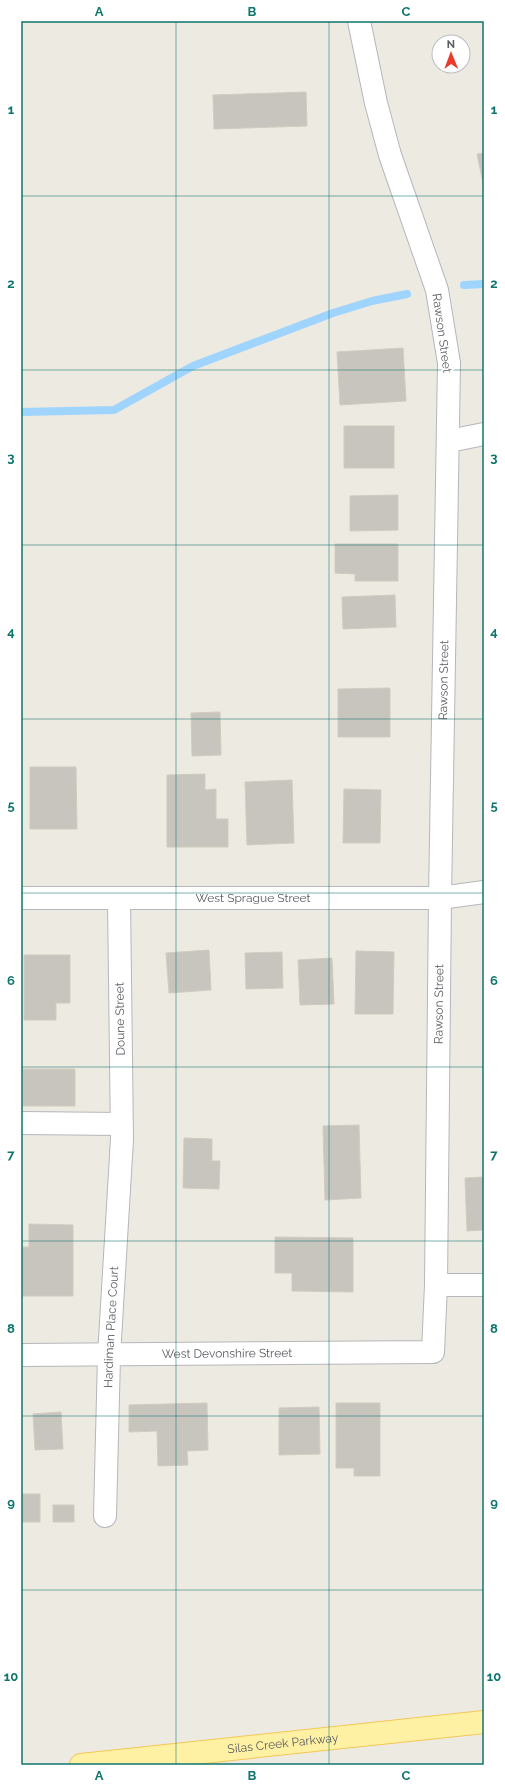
<svg xmlns="http://www.w3.org/2000/svg" width="505" height="1786" font-family="Raleway,sans-serif">
	<style>
		.lines { fill: none; stroke-linecap: round; stroke-linejoin: round }
		.stream { stroke: #9fd4ff; stroke-width: 8 }
		.building { fill: #c8c4be; stroke: #d2ccbf }
		.minor-casing { stroke: #b4b7bc; stroke-width: 24 }
		.major-casing { stroke: #f3c854; stroke-width: 24 }
		.minor { stroke: #fff; stroke-width: 22 }
		.major { stroke: #fff1a4; stroke-width: 22 }
		.grid { fill: none; stroke: #0f766e; stroke-width: 1; stroke-opacity: 0.55 }
		.labels { text-anchor: middle; stroke-width: 4; stroke-linejoin: round; paint-order: stroke }
		.street-label { font-size: 12px; fill: #5a5d62; stroke: #fff }
		.neatline { fill: none; stroke: #0f766e; stroke-width: 1.5 }
		.grid-label { font-size: 13px; text-anchor: middle; font-weight: bold; fill: #0f766e }
	</style>
	<rect width="100%" height="100%" fill="#edeae1"/>
	<g class="lines">
		<g class="stream">
			<path d="M464,285L484,284"/>
			<path d="M21,412L114,410L193,366L333,313L372,301L407,294"/>
		</g>
	</g>
	<g class="building">
		<path d="M306,92L307,126L214,129L213,95Z"/>
		<path d="M484,153V188L477,154Z"/>
		<path d="M403,348L406,401L340,405L337,352Z"/>
		<rect x="344" y="426" width="50" height="42"/>
		<path d="M398,495V530L350,531V496Z"/>
		<path d="M335,544H398V581H355V574L335,573Z"/>
		<path d="M395,595L396,627L343,629L342,597Z"/>
		<path d="M390,688V737H338V689Z"/>
		<path d="M220,712L221,755L192,756L191,713Z"/>
		<path d="M30,767H76L77,829H30Z"/>
		<path d="M205,774V790L216,789V819H228V847H167V775Z"/>
		<path d="M292,780L294,843L247,845L245,782Z"/>
		<path d="M344,789L381,790L380,843H343Z"/>
		<path d="M209,950L211,990L169,993L166,953Z"/>
		<path d="M356,951L394,952L393,1014H355Z"/>
		<path d="M282,952L283,988L246,989L245,953Z"/>
		<path d="M24,955H70V1003H56V1020H24Z"/>
		<path d="M332,958L334,1004L300,1005L298,960Z"/>
		<path d="M22,1069H75V1106H23Z"/>
		<path d="M359,1125L361,1198L325,1200L323,1126Z"/>
		<path d="M184,1138L212,1139V1161H220L219,1189L183,1188Z"/>
		<path d="M484,1177V1230L467,1231L465,1178Z"/>
		<path d="M29,1224L73,1225V1296H21V1247H29Z"/>
		<path d="M275,1237L353,1238V1292L292,1291V1273H275Z"/>
		<path d="M207,1403L208,1450L187,1451L188,1465L158,1466L157,1431L129,1432V1405Z"/>
		<path d="M336,1403H380V1476H354V1468H336Z"/>
		<path d="M319,1407L320,1454L279,1455V1408Z"/>
		<path d="M61,1412L63,1449L35,1450L33,1414Z"/>
		<rect x="21" y="1494" width="19" height="28"/>
		<rect x="53" y="1505" width="21" height="17"/>
	</g>
	<g class="lines">
		<defs>
			<g id="minor">
				<path d="M449,441L484,434"/>
				<path id="s1" d="M21,898H440L484,892"/>
				<path d="M21,1123L121,1124"/>
				<path d="M436,1285H484"/>
				<path id="s2" d="M21,1355L433,1352L436,1285L440,898L449,363L437,290L390,155L376,103L359,21"/>
				<path id="s3" d="M105,1516L109,1356L122,1139L119,899"/>
			</g>
			<g id="major">
				<path id="s4" d="M81,1765L484,1722"/>
			</g>
		</defs>
		<use href="#minor" class="minor-casing"/>
		<use href="#major" class="major-casing"/>
		<use href="#minor" class="minor"/>
		<use href="#major" class="major"/>
	</g>
	<path class="grid" d="M176,21V1765M329,21V1765M21,196H484M21,370H484M21,545H484M21,719H484M21,893H484M21,1067H484M21,1241H484M21,1416H484M21,1590H484"/>
	<g class="labels">
		<g class="street-label">
			<text transform="translate(442 333) rotate(82)" y="4">Rawson Street</text>
			<text dy="4" stroke="none"><textPath href="#s2" startOffset="1084">Rawson Street</textPath></text>
			<text dy="4" stroke="none"><textPath href="#s1" startOffset="232">West Sprague Street</textPath></text>
			<text dy="4" stroke="none"><textPath href="#s2" startOffset="760">Rawson Street</textPath></text>
			<text transform="translate(120 1019) rotate(-91)" y="4">Doune Street</text>
			<text dy="4" stroke="none"><textPath href="#s3" startOffset="189">Hardiman Place Court</textPath></text>
			<text dy="4" stroke="none"><textPath href="#s2" startOffset="206">West Devonshire Street</textPath></text>
			<text dy="4" stroke="none"><textPath href="#s4" startOffset="203">Silas Creek Parkway</textPath></text>
		</g>
	</g>
	<rect width="505" height="1786" fill="none" stroke="#ffffff" stroke-width="44"/>
	<g transform="translate(451 54) rotate(359)"><circle r="19" fill="#ffffff" stroke="#bdbec0"/>
	<path d="M0-3L7 15L0 10L-7 15Z" fill="#eb3a29"/>
	<text y="-6" font-size="11" font-weight="bold" text-anchor="middle" fill="#5a5d62">N</text>
	</g>
	<rect x="22" y="22" width="461" height="1742" class="neatline"/>
	<g class="grid-label">
		<text x="99" y="16">A</text>
		<text x="252" y="16">B</text>
		<text x="406" y="16">C</text>
		<text x="11" y="114">1</text>
		<text x="494" y="114">1</text>
		<text x="11" y="288">2</text>
		<text x="494" y="288">2</text>
		<text x="11" y="462">3</text>
		<text x="494" y="462">3</text>
		<text x="11" y="636">4</text>
		<text x="494" y="636">4</text>
		<text x="11" y="810">5</text>
		<text x="494" y="810">5</text>
		<text x="11" y="985">6</text>
		<text x="494" y="985">6</text>
		<text x="11" y="1159">7</text>
		<text x="494" y="1159">7</text>
		<text x="11" y="1333">8</text>
		<text x="494" y="1333">8</text>
		<text x="11" y="1507">9</text>
		<text x="494" y="1507">9</text>
		<text x="11" y="1681">10</text>
		<text x="494" y="1681">10</text>
		<text x="99" y="1780">A</text>
		<text x="252" y="1780">B</text>
		<text x="406" y="1780">C</text>
	</g>
</svg>
